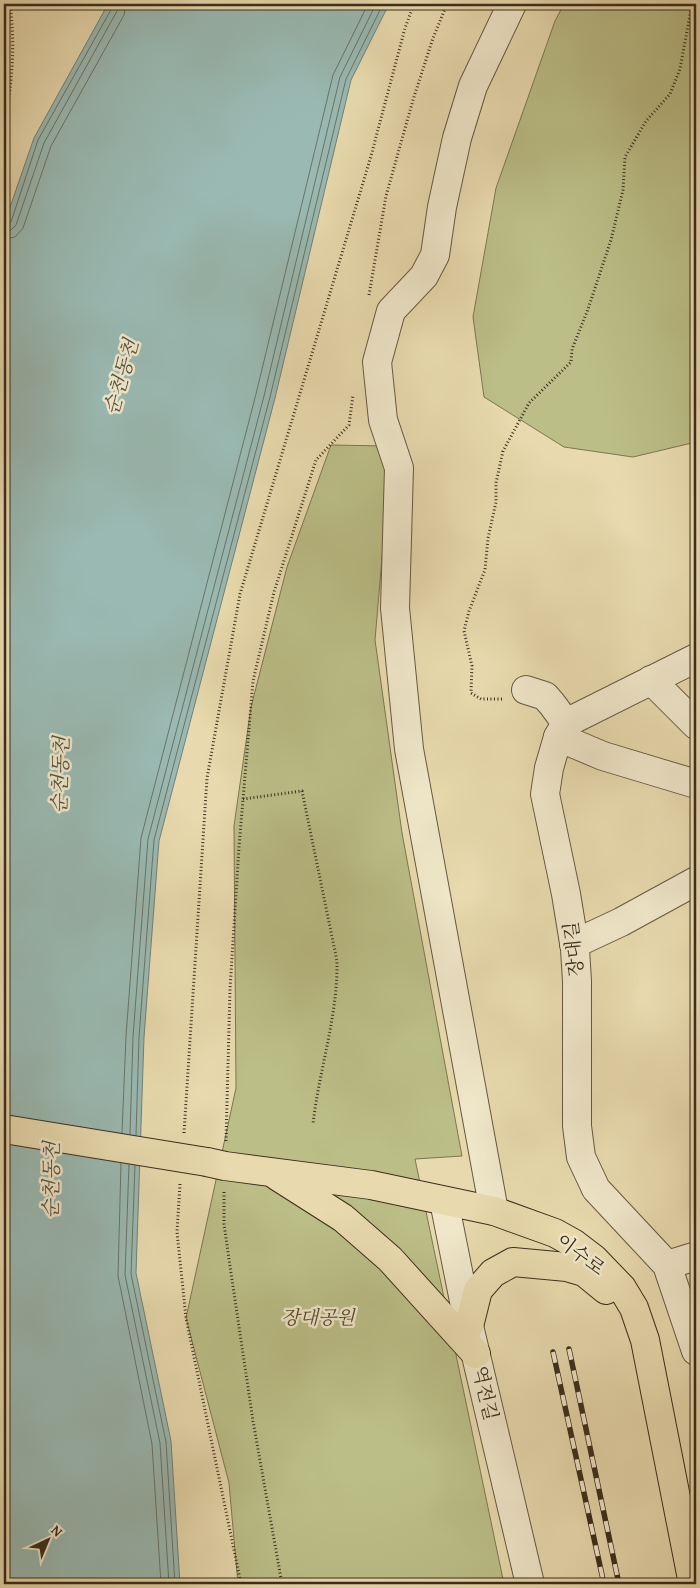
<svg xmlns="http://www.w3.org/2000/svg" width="700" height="1588" font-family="'Gentium Book Plus','Noto Serif KR',serif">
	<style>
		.green { fill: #bbbe87; stroke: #7b7652 }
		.water { fill: #99b9b2; stroke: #738176 }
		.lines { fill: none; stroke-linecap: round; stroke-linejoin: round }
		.shore { stroke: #6a7368; stroke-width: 1 }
		.minor-casing { stroke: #665841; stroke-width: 30 }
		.major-casing { stroke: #3b2d1d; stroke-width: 30 }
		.path { stroke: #3b2d1d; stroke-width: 3; stroke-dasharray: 1 2.5; stroke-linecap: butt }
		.minor { stroke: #f0e7ca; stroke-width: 28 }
		.major { stroke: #e8daae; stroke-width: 28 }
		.rail-casing { stroke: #3b2d1d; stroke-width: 5.5 }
		.rail { stroke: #f0e7ca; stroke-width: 4; stroke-dasharray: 11; stroke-linecap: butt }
		.major-bridge-casing { stroke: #3b2d1d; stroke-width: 30; stroke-linecap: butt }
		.major-bridge { stroke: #e8daae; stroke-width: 28 }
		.labels { text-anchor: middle; stroke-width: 5; stroke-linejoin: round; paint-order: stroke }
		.street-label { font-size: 19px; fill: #3b2d1d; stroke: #f0e7ca }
		.park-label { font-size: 19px; font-style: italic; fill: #554a32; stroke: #f0e7ca }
		.water-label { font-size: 20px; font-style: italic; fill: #525042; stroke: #f0e7ca }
	</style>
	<rect width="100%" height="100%" fill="#e8daae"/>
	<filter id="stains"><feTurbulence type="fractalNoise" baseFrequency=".004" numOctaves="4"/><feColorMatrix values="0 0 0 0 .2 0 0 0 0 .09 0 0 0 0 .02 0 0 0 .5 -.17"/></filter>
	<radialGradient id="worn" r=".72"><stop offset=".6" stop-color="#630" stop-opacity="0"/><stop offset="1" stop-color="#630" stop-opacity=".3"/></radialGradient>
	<g class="green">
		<path d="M564,4H696V442L633,457L564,447L484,397L473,317L496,188L555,21Z"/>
		<path d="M331,445L387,446L385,523L375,640L402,833L462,1156L415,1159L504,1584H238L229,1483L186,1318L236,1088L234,826L251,707L287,567Z"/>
	</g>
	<path class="water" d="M108,4H389L351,80L275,398L159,841L144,1037L136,1273L171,1441L180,1584H4V230L8,213L34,138Z"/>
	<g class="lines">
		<g class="shore">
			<path d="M4,225H8L11,222L38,140L112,8V4"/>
			<path d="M4,232L11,230L16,225L44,143L117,11L119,4"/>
			<path d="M4,239L15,237L23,228L51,146L124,15L126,4"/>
			<path d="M122,1133L126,1036L141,838L256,394L333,75L368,4"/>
			<path d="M130,1134L133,1037L148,839L264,396L340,77L376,4"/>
			<path d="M136,1135L139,1037L154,840L270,397L346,79L383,4"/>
			<path d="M121,1163L118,1276L152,1444L161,1584"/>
			<path d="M129,1164L125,1275L160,1443L169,1584"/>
			<path d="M135,1165L131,1274L166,1442L175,1584"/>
		</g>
		<defs>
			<g id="minor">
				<path d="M696,658L566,723L558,737L549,768L545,794L566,894L575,949L577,981V1126L581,1157L596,1189L667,1265L696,1351"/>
				<path d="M651,680L696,725"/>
				<path d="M526,690L545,696L552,704L566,723"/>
				<path d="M558,737L603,756L696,784"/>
				<path d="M574,944L621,922L696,881"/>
				<path d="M444,1201L469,1326L530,1584"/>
				<path d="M494,1211L409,749L395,608L399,468L383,420L377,362L391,311L424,276L435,255L442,207L457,138L473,86L512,4"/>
				<path d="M667,1265L696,1256"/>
			</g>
			<g id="major">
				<path d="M207,1162L225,1166L371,1185L494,1211L555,1233L573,1243L594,1259L622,1288L634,1308L645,1340L693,1584"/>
				<path d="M277,1176L343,1218L390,1259L476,1354"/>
				<path d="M469,1326L478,1290L493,1273L513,1262L567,1267L584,1272L606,1290"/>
			</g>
		</defs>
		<use href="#minor" class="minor-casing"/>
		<use href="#major" class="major-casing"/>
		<g class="path">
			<path d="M4,122C13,84 15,43 10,4"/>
			<path d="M369,295L386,196L413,100L433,38L447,4"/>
			<path d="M502,699H481L471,693L472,666L464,631L469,611L485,570L488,538L496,502V483L503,451L529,403L571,362L572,349L587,312L611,240L623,190L625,157L646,121L670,94L680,69L692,4"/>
			<path d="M243,799L302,791L337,961C338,1016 319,1070 313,1124"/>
			<path d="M184,1133L207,778L240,594L371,156L405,28L414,4"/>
			<path d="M226,1141L230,989L239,847L253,681L274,592L316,460L349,425L353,395"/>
			<path d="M180,1184L177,1232L186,1318L241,1584"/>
			<path d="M224,1192V1224L230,1266L253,1421L282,1584"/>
		</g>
		<use href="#minor" class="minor"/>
		<use href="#major" class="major"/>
		<defs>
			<g id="rail">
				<path d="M569,1349L619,1584"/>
				<path d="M553,1352L604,1584"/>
			</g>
		</defs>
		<use href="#rail" class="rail-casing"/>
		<use href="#rail" class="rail"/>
		<defs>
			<path id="major-bridge" d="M4,1129L207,1162"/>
		</defs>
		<use href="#major-bridge" class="major-bridge-casing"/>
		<use href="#major-bridge" class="major-bridge"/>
	</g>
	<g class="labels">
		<g class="street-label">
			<text transform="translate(573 949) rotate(-96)" y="7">장대길</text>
			<text transform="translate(581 1254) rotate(37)" y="7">이수로</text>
			<text transform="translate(486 1393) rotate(77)" y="7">역전길</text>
		</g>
		<g class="park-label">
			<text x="318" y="1324">장대공원</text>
		</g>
		<g class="water-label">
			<text transform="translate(121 377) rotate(-74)" y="7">순천동천</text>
			<text transform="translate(60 775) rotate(-88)" y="7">순천동천</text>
			<text transform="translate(51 1180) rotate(-89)" y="7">순천동천</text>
		</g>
	</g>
	<rect width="700" height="1588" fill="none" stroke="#e8daae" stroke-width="20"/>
	<rect x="5" y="5" width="690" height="1578" fill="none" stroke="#3b2d1d" stroke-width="2.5"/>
	<rect x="10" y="10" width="680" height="1568" fill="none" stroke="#3b2d1d"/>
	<g transform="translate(48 1540) rotate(44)" stroke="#f0e7ca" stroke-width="4" paint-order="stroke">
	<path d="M0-4L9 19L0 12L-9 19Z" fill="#3b2d1d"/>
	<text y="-8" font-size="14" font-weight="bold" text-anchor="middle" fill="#3b2d1d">N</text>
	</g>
	<rect width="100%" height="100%" filter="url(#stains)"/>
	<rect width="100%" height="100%" fill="url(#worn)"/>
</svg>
